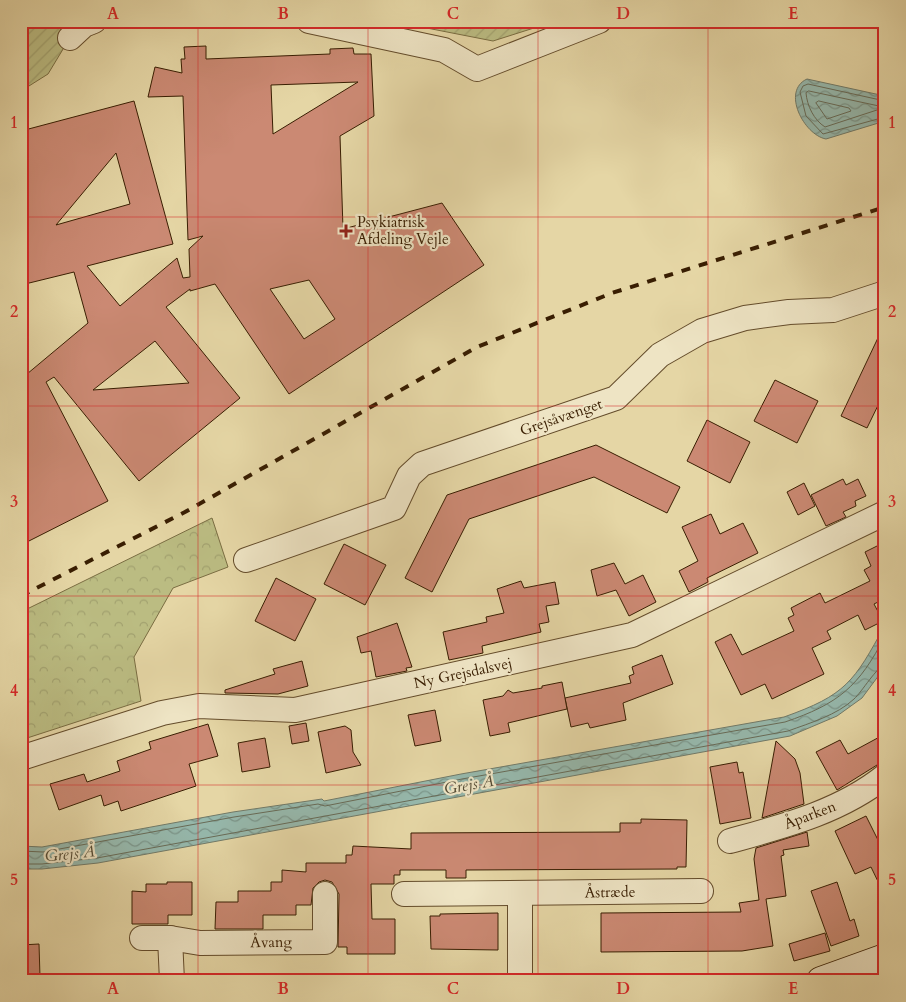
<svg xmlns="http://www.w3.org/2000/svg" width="906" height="1002" font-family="Cardo,serif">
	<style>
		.forest { fill: url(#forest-crowns); stroke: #7a6d42 }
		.garden { fill: url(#garden-furrows); stroke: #7a6d42 }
		.water { fill: url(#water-waves); stroke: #717a68 }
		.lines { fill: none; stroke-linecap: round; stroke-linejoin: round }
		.shore { stroke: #686b57; stroke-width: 1 }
		.building { fill: #cb8973; stroke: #391e02; fill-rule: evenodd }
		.street-casing { stroke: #644c2b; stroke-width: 26 }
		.secondary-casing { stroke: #391e02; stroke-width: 30 }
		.street { stroke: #eee4c4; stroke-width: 24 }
		.secondary { stroke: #eee4c4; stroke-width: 28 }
		.rail { stroke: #391e02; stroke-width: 4; stroke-dasharray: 9 9; stroke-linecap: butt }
		.grid { fill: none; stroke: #d62828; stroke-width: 1; stroke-opacity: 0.55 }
		.poi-dot { fill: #8f2418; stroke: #eee4c4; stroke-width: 2 }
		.labels { text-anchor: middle; stroke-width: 4.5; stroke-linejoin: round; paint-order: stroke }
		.poi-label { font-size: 15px; fill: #391e02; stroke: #eee4c4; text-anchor: start }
		.street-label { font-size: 15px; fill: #391e02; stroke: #eee4c4 }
		.water-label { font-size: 16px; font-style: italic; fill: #554c35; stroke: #eee4c4 }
		.neatline { fill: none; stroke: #d62828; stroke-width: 2 }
		.grid-label { font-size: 16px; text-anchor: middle; font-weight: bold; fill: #d62828 }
	</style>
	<defs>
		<pattern id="forest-crowns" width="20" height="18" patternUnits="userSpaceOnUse" patternTransform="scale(1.25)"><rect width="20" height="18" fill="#bbbc82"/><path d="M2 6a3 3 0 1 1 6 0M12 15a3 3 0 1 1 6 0" fill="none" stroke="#a2a16f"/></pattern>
		<pattern id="garden-furrows" width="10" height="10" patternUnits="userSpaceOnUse" patternTransform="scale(1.25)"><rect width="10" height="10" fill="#bbbc82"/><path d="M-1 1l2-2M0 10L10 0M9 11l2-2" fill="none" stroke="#a2a16f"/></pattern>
		<pattern id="water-waves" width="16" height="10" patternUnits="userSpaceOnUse" patternTransform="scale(1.25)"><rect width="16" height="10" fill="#96b8ac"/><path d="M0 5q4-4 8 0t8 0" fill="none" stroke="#7b958a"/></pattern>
	</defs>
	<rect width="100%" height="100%" fill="#e5d6a5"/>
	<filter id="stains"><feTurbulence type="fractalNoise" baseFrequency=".004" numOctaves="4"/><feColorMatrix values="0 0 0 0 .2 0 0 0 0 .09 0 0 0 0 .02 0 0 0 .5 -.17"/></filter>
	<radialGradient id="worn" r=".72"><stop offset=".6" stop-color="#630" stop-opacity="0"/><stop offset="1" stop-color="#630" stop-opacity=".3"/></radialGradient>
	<path class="forest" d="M212,518L228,567L173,588L134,657L141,701L21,740V612Z"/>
	<g class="garden">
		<path d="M21,21H80L48,74L21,91Z"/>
		<path d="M391,21H556L493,41Z"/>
	</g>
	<g class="water">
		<path d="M807,79L885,96V121L826,139C804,135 781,91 807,79Z"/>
		<path d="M885,625V667L862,698L837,716L790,736L98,863L42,869H21V846L42,847L233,812L322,799L324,801L461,774L784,717C846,695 854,682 885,625Z"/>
	</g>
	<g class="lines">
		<g class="shore">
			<path d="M809,91L879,106L880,109L825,127C814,120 807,106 806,93Z"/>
			<path d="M819,101L849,108L851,111L827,119L816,103Z"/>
			<path d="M885,101L808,84L803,86L800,92L806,116L823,134L885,117"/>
			<path d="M21,851L43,852L234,817L318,804L325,806L462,779L785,722C838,704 859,687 885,636"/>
			<path d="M21,864H42L97,858L788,731C810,723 837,715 854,699C862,692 877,666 885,665"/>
		</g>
	</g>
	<g class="building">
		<path d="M206,46V59L330,54V49L353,48L354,54H371L374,116L340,136L343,229L442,203L484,265L289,394L215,284L190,291V289L166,307L240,398L139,481L54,377L46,382L108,501L21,545V462L24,458L21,453V379L88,323L74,272L21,285V214L28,211L21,188V131L134,101L173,244L87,266L120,306L177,258L183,278L190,277L189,249L203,236L188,240L183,96L148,97L155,67L182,73L181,59H185L184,47ZM358,82L273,134L271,85ZM116,153L130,204L56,225ZM309,280L335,319L304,339L270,289ZM155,341L189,383L93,390Z"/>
		<path d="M885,323V391L867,428L841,416Z"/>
		<path d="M775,380L818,401L797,443L754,421Z"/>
		<path d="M707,420L750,442L730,483L687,461Z"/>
		<path d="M596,445L680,487L667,513L594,477L469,519L432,592L405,578L447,495Z"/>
		<path d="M843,479L846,485L858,479L866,496L855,501L856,506L843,512L846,517L826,526L811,495Z"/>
		<path d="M804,483L815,506L798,515L787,492Z"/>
		<path d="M711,514L720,534L743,523L758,553L707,578L708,582L689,592L679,571L698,561L682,527Z"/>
		<path d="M885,542V610L880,601L874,604L883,621L865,630L858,615L827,631L831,639L812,648L824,674L772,699L765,684L741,695L715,642L731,634L742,655L794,631L788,618L794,615L791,608L820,593L825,603L870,581L864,570L871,566L865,552Z"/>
		<path d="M344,544L386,565L365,605L324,584Z"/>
		<path d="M614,563L625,584L643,575L656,602L629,616L616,590L597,596L591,570Z"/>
		<path d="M276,578L316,599L295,641L255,621Z"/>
		<path d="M521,581L524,588L555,582L559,604L546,606L549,622L539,624L541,632L482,646L483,653L449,660L443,632L487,622L486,617L504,613L497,589Z"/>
		<path d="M397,623L412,667L406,668L407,671L376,677L371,651L361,653L357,637Z"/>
		<path d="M662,655L673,684L623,703L626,720L590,728L588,723L571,727L565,698L631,683L629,676L634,674L632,667Z"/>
		<path d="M302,661L308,686L278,694L225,693V690L275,674L273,669Z"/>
		<path d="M562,682L567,709L508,723L510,732L490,736L483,700L503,696L508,690L513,693L542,688V686Z"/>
		<path d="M435,710L441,741L415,746L408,715Z"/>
		<path d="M306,723L309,741L292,744L289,726Z"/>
		<path d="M208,724L218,756L189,764L196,786L121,811L118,801L104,806L101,795L59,810L50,784L84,774L87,782L120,771L117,761L151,749L149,742Z"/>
		<path d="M345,726L351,730L353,752L361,765L326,773L318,732Z"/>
		<path d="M885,734V762L877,765L837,790L816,752L840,740L848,754Z"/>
		<path d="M265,738L270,767L242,772L238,743Z"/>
		<path d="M776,741L795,759L800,773L804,804L762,818Z"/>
		<path d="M737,762L739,773L743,772L751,818L720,824L710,767Z"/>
		<path d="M866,816L885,854V896L871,867L855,874L835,831Z"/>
		<path d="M641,819L687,820L686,867H677V869L466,870V878H446V870H400V875H394V884H371L372,919H395V954H347V947H338L339,894L332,882L325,880L319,882L313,888L311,905H296V915H263V929H215L216,902H238V891H271V882H282V870L306,872V863H346V855H352L353,846L411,849V833L620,832V823H641Z"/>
		<path d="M807,832L809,846L783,850L784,855L781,856L786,896L766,899L773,946L742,951L601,952V913L741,912L739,903L759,900L754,859L756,848Z"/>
		<path d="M167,882H192V915H168V924H132V891L146,892V884H167Z"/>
		<path d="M837,882L850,921L854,919L859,936L831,946L811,891Z"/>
		<path d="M498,913V950L431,949L430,916H440V914Z"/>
		<path d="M825,933L830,951L794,961L789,944Z"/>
		<path d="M39,944L40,977L21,978V945Z"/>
	</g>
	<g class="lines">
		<defs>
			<g id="street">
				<path d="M309,21L444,50L477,69L599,21"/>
				<path d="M70,38L84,25L94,21"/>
				<path d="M246,560L394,508L409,476L422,464L616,398L660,355L702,331L745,318L789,312L833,310L885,293"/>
				<path d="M21,758L162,713L199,706L295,710L632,635L885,513"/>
				<path d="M730,841C784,826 840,812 885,776"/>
				<path d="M404,894L701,891"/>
				<path d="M142,938H170L200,943L325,942V894"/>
				<path d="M170,938L172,981"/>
				<path d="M520,981V893"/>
			</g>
			<path id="secondary" d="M821,981L885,958"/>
		</defs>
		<use href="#street" class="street-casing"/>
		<use href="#secondary" class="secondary-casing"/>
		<use href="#street" class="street"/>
		<use href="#secondary" class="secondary"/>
		<path class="rail" d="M21,596L185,512L477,347L612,293L885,207"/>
	</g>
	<path class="grid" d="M198,21V981M368,21V981M538,21V981M708,21V981M21,217H885M21,406H885M21,596H885M21,785H885"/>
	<path class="poi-dot" d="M343.5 223.5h5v5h5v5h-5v5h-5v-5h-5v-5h5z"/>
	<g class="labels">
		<g class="poi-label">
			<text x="357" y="227">Psykiatrisk<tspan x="357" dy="17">Afdeling Vejle</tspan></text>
		</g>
		<g class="street-label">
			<text transform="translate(561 417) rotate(-19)" y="5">Grejsåvænget</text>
			<text transform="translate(463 673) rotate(-12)" y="5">Ny Grejsdalsvej</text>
			<text transform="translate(810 815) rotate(-21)" y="5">Åparken</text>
			<text transform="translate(610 892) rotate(-1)" y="5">Åstræde</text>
			<text transform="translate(271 942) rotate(-1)" y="5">Åvang</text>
		</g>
		<g class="water-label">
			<text transform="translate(469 784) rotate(-10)" y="6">Grejs Å</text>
			<text transform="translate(70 853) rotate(-6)" y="6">Grejs Å</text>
		</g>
	</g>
	<rect width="906" height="1002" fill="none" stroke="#e5d6a5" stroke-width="55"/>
	<rect x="28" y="28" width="850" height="946" class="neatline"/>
	<g class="grid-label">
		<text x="113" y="19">A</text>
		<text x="283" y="19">B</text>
		<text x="453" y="19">C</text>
		<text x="623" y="19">D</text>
		<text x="793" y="19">E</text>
		<text x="14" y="128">1</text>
		<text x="892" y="128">1</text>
		<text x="14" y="317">2</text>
		<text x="892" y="317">2</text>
		<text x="14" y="507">3</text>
		<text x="892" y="507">3</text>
		<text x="14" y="696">4</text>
		<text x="892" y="696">4</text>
		<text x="14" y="885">5</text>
		<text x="892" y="885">5</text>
		<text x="113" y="994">A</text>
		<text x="283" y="994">B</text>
		<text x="453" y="994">C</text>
		<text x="623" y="994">D</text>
		<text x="793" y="994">E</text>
	</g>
	<rect width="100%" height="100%" filter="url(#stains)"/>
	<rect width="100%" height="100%" fill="url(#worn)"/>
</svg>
